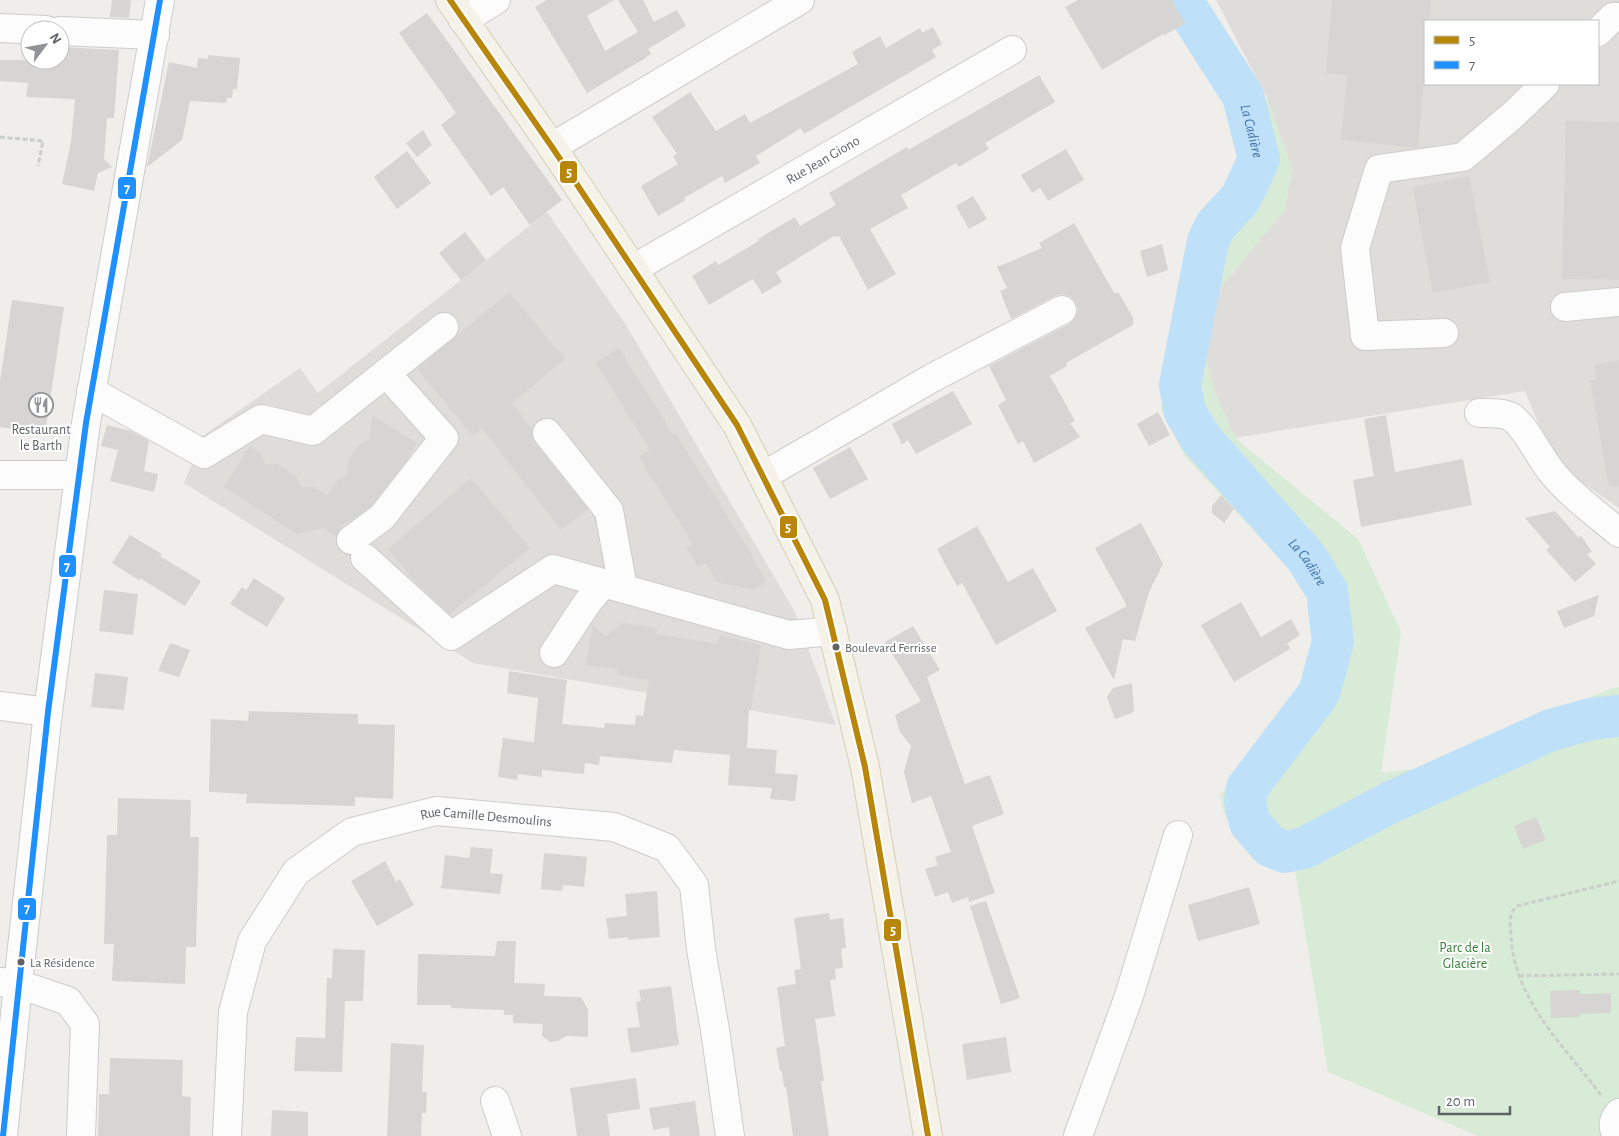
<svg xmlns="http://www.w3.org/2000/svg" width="1619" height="1136" font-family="'Alegreya Sans',sans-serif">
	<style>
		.industrial { fill: #dfddda; fill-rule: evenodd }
		.green { fill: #d8ebd6 }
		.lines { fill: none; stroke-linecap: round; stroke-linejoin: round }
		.river { stroke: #bfe0f9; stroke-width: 42 }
		.building { fill: #d6d5d3 }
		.minor-casing { stroke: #cbcccc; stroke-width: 30 }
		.major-casing { stroke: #d7ceb8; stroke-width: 30 }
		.path { stroke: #cacfcc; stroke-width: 3; stroke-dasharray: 5 2.5; stroke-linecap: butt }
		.minor { stroke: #fdfcfc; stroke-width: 28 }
		.major { stroke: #f4f2e9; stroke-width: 28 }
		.bus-1-casing { stroke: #fff; stroke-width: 10 }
		.bus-2-casing { stroke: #fff; stroke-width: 10 }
		.bus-1 { stroke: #b8860b; stroke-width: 6 }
		.bus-2 { stroke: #1e90ff; stroke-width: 6 }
		.bus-dot { fill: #5f6368; stroke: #fff; stroke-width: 2 }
		.labels { text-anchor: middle; stroke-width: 4; stroke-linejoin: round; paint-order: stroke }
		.bus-label { font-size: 13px; fill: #5f6368; stroke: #fff; text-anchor: start }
		.street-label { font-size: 14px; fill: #5f6368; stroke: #fff }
		.poi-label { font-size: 14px; fill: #5f6368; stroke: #fff }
		.park-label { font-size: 14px; fill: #348238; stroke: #fff }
		.water-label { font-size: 15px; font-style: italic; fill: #4174aa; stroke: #fff }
		.line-badge { stroke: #fff; stroke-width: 2 }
		.badge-label { font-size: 14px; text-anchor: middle; font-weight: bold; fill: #fff }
	</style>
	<rect width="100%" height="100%" fill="#efeeea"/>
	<g class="industrial">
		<path d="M1216,0H1619V508L1555,464L1525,391L1235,438L1214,391L1203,346L1216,293L1284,211L1292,170L1267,98ZM1425,21H1598V84H1425Z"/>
		<path d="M547,212L626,325L795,612L836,725L473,663L184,483L204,435L300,368L318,393Z"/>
	</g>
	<path class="green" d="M1267,98L1292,170L1284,211L1216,293L1203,346L1214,391L1235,438L1358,539L1401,632L1381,773L1421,768L1613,688L1619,687V1136H1478L1328,1072L1294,864H1277L1260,857L1240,840L1224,813L1220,795L1297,711L1322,605L1185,456L1161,410L1188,234L1245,177Z"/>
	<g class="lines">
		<path class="river" id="s1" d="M1184,0L1188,10L1243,96L1259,159L1241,198L1216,225L1208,241L1180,385L1185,412L1202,440L1306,557L1327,591L1333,642L1319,693L1247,788L1245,802L1250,823L1270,846L1285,852L1304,848L1389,803L1551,730L1591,719L1619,716"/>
	</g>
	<g class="building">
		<path d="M112,0H131L129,18L110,17Z"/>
		<path d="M547,0H614L587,16L605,51L638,32L618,0H643L654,22L677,10L686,26L648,49L651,54L647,56V57L587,93L535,7Z"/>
		<path d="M1078,0H1172L1185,24L1164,35L1163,34L1102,70L1065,7Z"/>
		<path d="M1332,0H1431L1429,21H1425V66L1418,148L1341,140L1347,75L1326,73Z"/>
		<path d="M427,13L562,200L530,225L503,187L491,196L441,125L456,113L399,33Z"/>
		<path d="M933,27L942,44L932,50L936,57L804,134L801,128L756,156L760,163L725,183L722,176L684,198L686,200L658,216L641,186L678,164L673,156L677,154L652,117L690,92L716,131L745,114L750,123L858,64L852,52L880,36L886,48L920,28L922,33Z"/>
		<path d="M60,47L119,50L114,118H107L104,159L112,167L98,173L94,191L62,184L71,142L75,99L26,97L28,83L0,81V60H60Z"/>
		<path d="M208,55L240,58L237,89H233L232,98H227L226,103L190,101L182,140L147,167L169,62L197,68L198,58L208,59Z"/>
		<path d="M1039,75L1055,102L985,143L989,149L959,167L956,163L901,195L908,208L870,229L896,274L868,290L839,236L835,237L834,236L776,272L782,282L762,294L753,279L709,305L692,276L716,261L718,265L759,241L758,239L795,217L800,226L836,205L829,193L907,147L908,150Z"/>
		<path d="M1566,121L1619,122V280L1562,279Z"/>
		<path d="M423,130L432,145L417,157L406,143Z"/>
		<path d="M1066,149L1084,180L1048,201L1040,188L1032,193L1021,175Z"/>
		<path d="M407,151L431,183L397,209L374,177Z"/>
		<path d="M1469,176L1490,282L1433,293L1414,195V187Z"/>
		<path d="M973,196L987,219L969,229L956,206Z"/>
		<path d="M1074,223L1114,293H1119L1133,318V325L1066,363L1067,366L1050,376L1075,421L1070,423L1080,437L1034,463L1023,441L1018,444L998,405L1006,400L989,366L1069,324L1075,318L1078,310L1076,303L1071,297L1062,294L1055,296L1011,319L1000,291L1007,288L997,267L1042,248L1039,243Z"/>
		<path d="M465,232L486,260L461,280L439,253Z"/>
		<path d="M1162,244L1168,270L1147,277L1140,251Z"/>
		<path d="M509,292L565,359L512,403L532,429V436L535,443L588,509L561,530L482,428L473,436L417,369Z"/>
		<path d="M12,300L64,307L45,434L0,427V381Z"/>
		<path d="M619,348L674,436L676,434L754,558L753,560L767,581L754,590L717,582L706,563L698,567L686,548L693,544L639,457L650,450L596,363Z"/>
		<path d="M1619,360V486L1609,487L1590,380H1596L1594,365Z"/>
		<path d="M953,391L972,424L916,454L908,440L902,444L892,424Z"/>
		<path d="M1158,412L1170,435L1149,446L1137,424Z"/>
		<path d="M372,415L417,443L407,460L371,506L349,522L344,523L336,536L324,528L297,534L224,487L250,446L260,453L265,464H277L296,476L301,487H314L327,496L336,482L347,475L348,463L359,445L370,439Z"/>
		<path d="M1386,415L1395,472L1463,459L1472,505L1361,527L1353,480L1374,476L1364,419Z"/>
		<path d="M107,425L131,431L149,441L144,471L158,474L154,492L110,481L118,450L101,446Z"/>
		<path d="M850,447L868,479L830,499L813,468Z"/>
		<path d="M471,478L530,548L450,614L416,583L388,549Z"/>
		<path d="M1221,495L1234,509L1224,523L1212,513V506Z"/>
		<path d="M1555,511L1578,537L1581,536L1592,552L1587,554L1596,564L1575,582L1546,550L1550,547L1525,518Z"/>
		<path d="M1141,523L1163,564L1149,592L1135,641L1123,639L1114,680L1085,628L1127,606L1095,548Z"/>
		<path d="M977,526L1008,582L1033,568L1057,611L996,645L962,583L957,586L937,549Z"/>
		<path d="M130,535L162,554L160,556L201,581L185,606L140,578V581L112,563Z"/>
		<path d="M254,578L285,598L267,627L230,604L242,587L246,590Z"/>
		<path d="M104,590L138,594L133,635L99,631Z"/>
		<path d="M1599,595L1594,616L1564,628L1557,611Z"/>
		<path d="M1241,602L1261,637L1291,619L1300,635L1283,646L1288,644L1290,649L1234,682L1201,625Z"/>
		<path d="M593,623L605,637L623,623L657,628L656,634L718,644L719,635L761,645L751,710H749L747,748L777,750L775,773L798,775L795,801L770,799L772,788L728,785L730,755L674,750L672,763L600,756L599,765L585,763L584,774L542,770V777L518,774L517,780L498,777L503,738L534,742L538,698L507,693L509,671L567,680L562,724L604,728L605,723L635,725L636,715L643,716L649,680L617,675L618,669L586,665Z"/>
		<path d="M913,626L940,670L927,677L965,784L990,775L1004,814L972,826L995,893L969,902L968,897L952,903L948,892L935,897L925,869L938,865L935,857L951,852L931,796L912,803L904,772L911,746L900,732L895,715L921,701L885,642Z"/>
		<path d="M170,643L190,650L179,677L158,671Z"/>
		<path d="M95,673L128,677L124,710L91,707Z"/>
		<path d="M1132,683L1134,712L1115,719L1107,697L1113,688Z"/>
		<path d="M249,711L358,714V724L395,725L393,799L355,797V806L246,803L247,794L209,792L211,719L248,721Z"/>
		<path d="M118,798L191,800L190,837H199L196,947H186L185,984L112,981L114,944H104L107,835H117Z"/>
		<path d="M1536,817L1546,840L1523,849L1514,826Z"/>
		<path d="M471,847L493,849L490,873L503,874L500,894L440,888L442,884L445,855L469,858Z"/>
		<path d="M544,853L587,857L584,887L563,885L562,891L541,889Z"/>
		<path d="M385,861L396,882L400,879L414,905L377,926L351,881Z"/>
		<path d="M1249,887L1260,924L1198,941L1188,905Z"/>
		<path d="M657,891L660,937L627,940L629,937L609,939L606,918L627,916L625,894Z"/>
		<path d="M986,901L1020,998L1001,1004L970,906Z"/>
		<path d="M829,913L830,920L843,918L846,948L841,949L843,968L835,969L836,979L830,980L835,1016L815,1019L824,1081H821L829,1136H793L786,1087H784L782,1071H780L776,1048L785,1046L777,987L796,984L794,970L801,969L794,918Z"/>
		<path d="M497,941H516L514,983L545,984L544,996L581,997L588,1009V1037L566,1036L558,1041L550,1042L542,1036L543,1024L513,1023V1015H504V1010L451,1008V1005H417L418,954L495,956Z"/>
		<path d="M333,949L365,950L363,1001H345L342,1072L294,1071L296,1037L325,1038L327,978H332Z"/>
		<path d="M671,986L679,1045L631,1053L627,1028L640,1027L636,1002L641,1001L639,990Z"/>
		<path d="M1580,990V994L1611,993V1013L1580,1014L1581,1017L1551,1018L1550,991Z"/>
		<path d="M1006,1037L1011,1072L967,1080L962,1044Z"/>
		<path d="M391,1043L424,1045L422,1092H427L426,1113H422L421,1136H387Z"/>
		<path d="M110,1058L183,1060L182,1096L191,1097L190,1136H98L99,1094H109Z"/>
		<path d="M636,1078L640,1109L607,1114L610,1136H577L570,1088Z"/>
		<path d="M695,1101L700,1136H670L669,1127L653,1130L649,1108Z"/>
		<path d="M272,1110L308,1112V1136H271Z"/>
	</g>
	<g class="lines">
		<defs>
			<g id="minor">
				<path d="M463,20L496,0"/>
				<path d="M0,28L46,30"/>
				<path d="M60,31L155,35"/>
				<path d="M1598,32L1613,17H1619"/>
				<path d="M552,147L800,0"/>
				<path id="s2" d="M633,269L1012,50"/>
				<path d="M1565,307L1619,302"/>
				<path d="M1444,333L1365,336L1355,248L1379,169L1463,157L1513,115L1545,84"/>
				<path d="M91,391L204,454L261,419L313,431L444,327"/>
				<path d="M1479,413C1490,413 1504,412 1513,418C1529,432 1538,455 1551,471C1570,495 1596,513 1619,533"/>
				<path d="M547,433L609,511L623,588"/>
				<path d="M0,475H79"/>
				<path d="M763,476L932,378L1062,310"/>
				<path d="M351,540L382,517L444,438L386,373"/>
				<path d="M365,558L451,636L553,569L789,635L833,631"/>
				<path d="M554,653L587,603L604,583"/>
				<path d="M0,706L48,712"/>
				<path d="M1,982L18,984L68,1001L85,1024L81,1136"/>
				<path d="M495,1101L507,1136"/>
				<path d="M3,1136L18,984L48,712L86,423L160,0"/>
				<path id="s3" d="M227,1136L233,1012L252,941L296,872L352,832L436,811L614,827L667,848L694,885L701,949L715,1030L730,1136"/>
				<path d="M1078,1136L1129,996L1178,835"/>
				<path d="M1617,1136C1612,1127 1612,1121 1619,1113"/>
			</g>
			<path id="major" d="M450,0L552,147L737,425L825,600L865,767L928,1136"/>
		</defs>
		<use href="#minor" class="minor-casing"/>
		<use href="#major" class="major-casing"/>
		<g class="path">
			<path d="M0,137L43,141L38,166"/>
			<path d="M1519,976L1619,974"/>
			<path d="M1601,1095C1564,1046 1513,999 1511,934C1510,923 1508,914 1517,906L1619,881"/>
		</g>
		<use href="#minor" class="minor"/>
		<use href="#major" class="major"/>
		<defs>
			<path id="bus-1" d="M450,0L552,147L737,425L825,600L865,767L928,1136"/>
			<path id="bus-2" d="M3,1136L48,712L86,423L160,0"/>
		</defs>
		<use href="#bus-1" class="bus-1-casing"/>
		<use href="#bus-2" class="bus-2-casing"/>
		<use href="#bus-1" class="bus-1"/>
		<use href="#bus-2" class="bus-2"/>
	</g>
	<defs>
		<symbol id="restaurant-ring" viewBox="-11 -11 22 22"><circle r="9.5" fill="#fff" stroke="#919496" stroke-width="1.5"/><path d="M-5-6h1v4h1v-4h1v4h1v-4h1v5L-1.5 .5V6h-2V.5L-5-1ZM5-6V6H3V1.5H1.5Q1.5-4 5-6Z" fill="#919496"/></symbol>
	</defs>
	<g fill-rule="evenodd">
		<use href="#restaurant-ring" x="27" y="391" width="28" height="28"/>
	</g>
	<g class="bus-dot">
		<circle cx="836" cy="647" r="4.5"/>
		<circle cx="21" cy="962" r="4.5"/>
	</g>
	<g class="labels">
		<g class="bus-label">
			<text x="845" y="652">Boulevard Ferrisse</text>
			<text x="30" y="967">La Résidence</text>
		</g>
		<g class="street-label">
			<text dy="5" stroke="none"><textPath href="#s2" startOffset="219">Rue Jean Giono</textPath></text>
			<text dy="5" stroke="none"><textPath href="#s3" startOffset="485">Rue Camille Desmoulins</textPath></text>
		</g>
		<g class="poi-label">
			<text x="41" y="434">Restaurant<tspan x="41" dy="16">le Barth</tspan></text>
		</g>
		<g class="park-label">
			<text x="1465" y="952">Parc de la<tspan x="1465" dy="16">Glacière</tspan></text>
		</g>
		<g class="water-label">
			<text dy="5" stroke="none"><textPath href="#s1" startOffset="149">La Cadière</textPath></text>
			<text dy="5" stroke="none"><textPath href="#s1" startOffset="644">La Cadière</textPath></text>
		</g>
	</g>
	<g class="line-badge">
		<rect x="559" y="160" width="19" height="24" rx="5" fill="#b8860b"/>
		<rect x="117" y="176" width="20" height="24" rx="5" fill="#1e90ff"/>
		<rect x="779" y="515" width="19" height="24" rx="5" fill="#b8860b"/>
		<rect x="58" y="554" width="19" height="24" rx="5" fill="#1e90ff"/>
		<rect x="17" y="897" width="20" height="24" rx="5" fill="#1e90ff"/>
		<rect x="883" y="918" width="19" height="24" rx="5" fill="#b8860b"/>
	</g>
	<g class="badge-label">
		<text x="569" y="177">5</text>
		<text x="127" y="193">7</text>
		<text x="788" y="532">5</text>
		<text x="67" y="571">7</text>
		<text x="27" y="913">7</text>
		<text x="893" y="935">5</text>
	</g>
	<rect x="1424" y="20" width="175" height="65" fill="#ffffff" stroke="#bfc1c3"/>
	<rect x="1434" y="36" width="25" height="8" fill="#b8860b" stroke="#bfc1c3"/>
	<text x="1469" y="45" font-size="15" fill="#5f6368">5</text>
	<rect x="1434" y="61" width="25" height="8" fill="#1e90ff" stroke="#bfc1c3"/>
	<text x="1469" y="70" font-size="15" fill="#5f6368">7</text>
	<g transform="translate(45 45) rotate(58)"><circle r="24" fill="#ffffff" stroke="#bfc1c3"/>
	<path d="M0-4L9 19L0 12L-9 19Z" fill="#919496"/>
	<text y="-8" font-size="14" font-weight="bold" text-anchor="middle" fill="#5f6368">N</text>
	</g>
	<path d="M1439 1106v8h71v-8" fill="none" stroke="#5f6368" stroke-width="2.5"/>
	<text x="1446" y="1106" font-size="15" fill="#5f6368" stroke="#ffffff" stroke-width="4" paint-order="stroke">20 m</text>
</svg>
